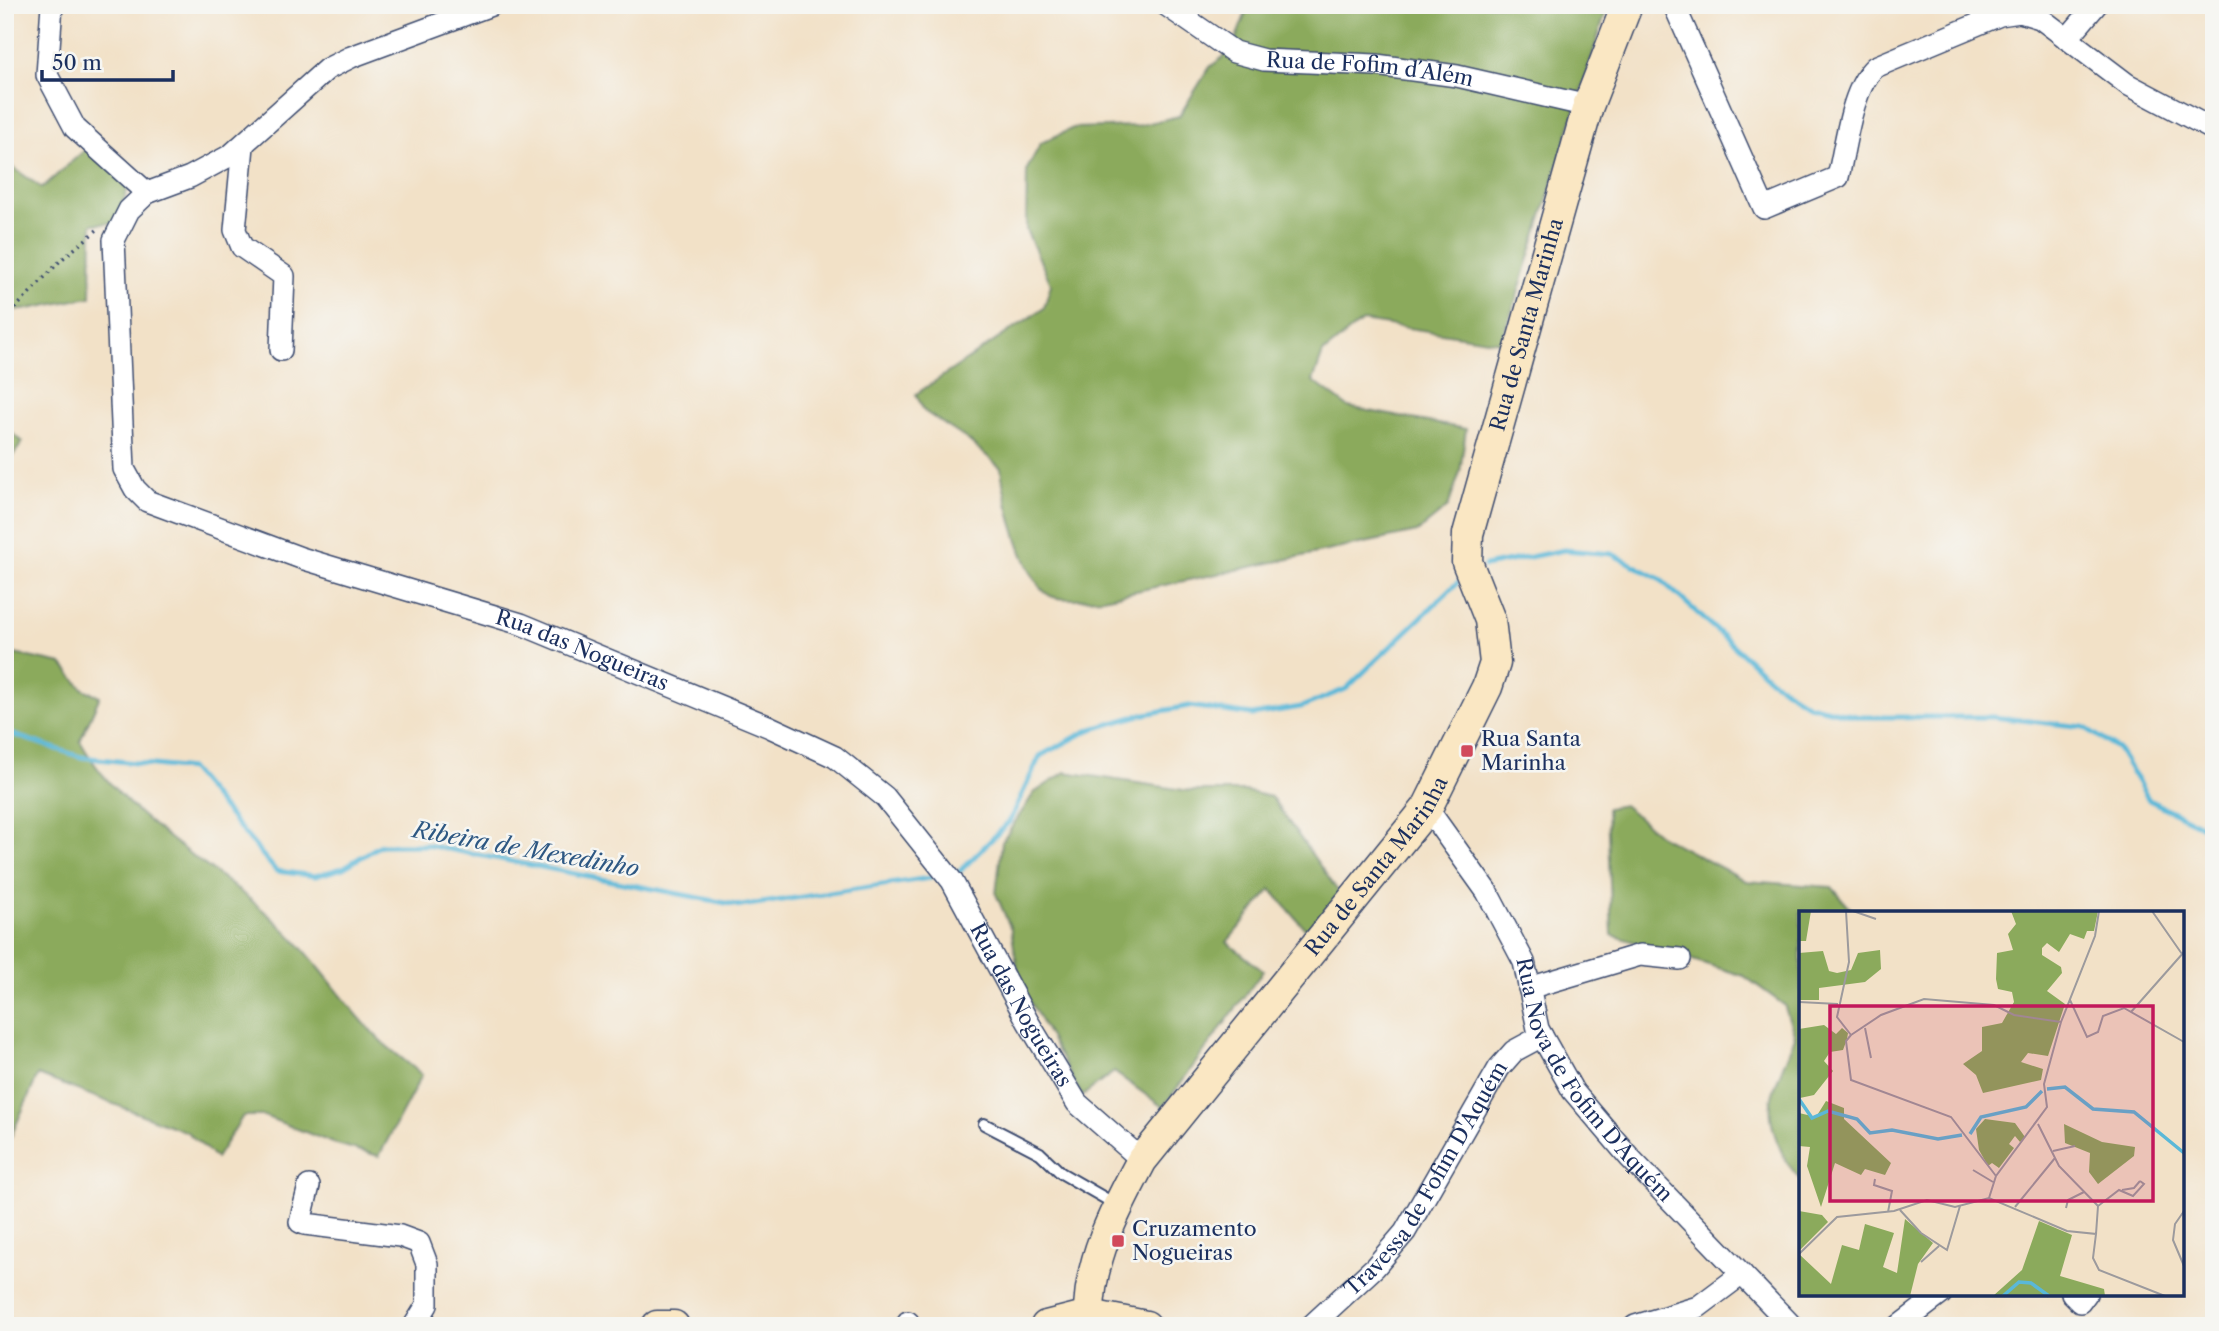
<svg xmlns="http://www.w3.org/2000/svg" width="2219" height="1331" font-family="'Libre Caslon Text',serif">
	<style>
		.forest { fill: #8baa5c; stroke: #536c5d; stroke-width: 2 }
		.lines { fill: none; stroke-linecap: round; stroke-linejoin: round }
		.stream { stroke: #5ab8d8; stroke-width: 5 }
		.lane-casing { stroke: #3b4a6e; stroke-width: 14 }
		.street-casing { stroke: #3b4a6e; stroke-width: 24 }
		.secondary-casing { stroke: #3b4a6e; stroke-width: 33 }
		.path { stroke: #3b4a6e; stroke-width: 3.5; stroke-dasharray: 2 5; stroke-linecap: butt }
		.lane { stroke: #fff; stroke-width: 10 }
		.street { stroke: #fff; stroke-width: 21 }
		.secondary { stroke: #fae7c3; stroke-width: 30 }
		.poi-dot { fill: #d1495b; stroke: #f6f6f2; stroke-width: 2.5 }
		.labels { text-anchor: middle; stroke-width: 5; stroke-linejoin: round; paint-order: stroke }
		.street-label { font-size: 21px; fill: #1b2f5e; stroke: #f6f6f2 }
		.poi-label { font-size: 21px; fill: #1b2f5e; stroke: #f6f6f2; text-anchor: start }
		.water-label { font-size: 23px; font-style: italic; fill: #2e5883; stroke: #f6f6f2 }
		.inset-river { fill: none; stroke: #5ab8d8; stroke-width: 3.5 }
		.inset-road { fill: none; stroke: #9c9a9d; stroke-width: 2 }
		.view { fill: #c2185b; fill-opacity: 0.15; stroke: #c2185b; stroke-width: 3.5 }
		.inset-edge { fill: none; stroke: #1b2f5e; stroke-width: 3.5 }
	</style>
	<rect width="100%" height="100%" fill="#f6f6f2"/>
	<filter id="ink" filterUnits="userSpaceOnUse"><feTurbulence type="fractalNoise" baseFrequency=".0143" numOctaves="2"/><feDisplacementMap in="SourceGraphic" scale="14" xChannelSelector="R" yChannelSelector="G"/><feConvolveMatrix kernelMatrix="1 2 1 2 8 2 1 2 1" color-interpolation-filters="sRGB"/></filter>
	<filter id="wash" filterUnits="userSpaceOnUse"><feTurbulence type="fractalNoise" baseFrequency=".00686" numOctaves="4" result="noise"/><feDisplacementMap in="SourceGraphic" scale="28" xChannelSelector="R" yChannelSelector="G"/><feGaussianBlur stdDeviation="1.57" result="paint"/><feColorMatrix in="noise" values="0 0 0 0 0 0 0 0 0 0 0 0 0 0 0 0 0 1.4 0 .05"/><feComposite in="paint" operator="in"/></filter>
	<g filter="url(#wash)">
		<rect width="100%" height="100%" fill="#f2e1c7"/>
		<g class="forest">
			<path d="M1249,5H1608L1515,303L1500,342L1362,321L1323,353L1313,381L1348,407L1466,429L1460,472L1448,507L1417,532L1103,598C1088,598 1067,601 1053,597C1025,588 1003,495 1001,468L968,440L924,411L916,394L1044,308L1051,284L1026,230L1027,169L1041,143L1073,128L1137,126L1179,116L1210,67L1231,51Z"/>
			<path d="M87,148L129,185L116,223L92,224L91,297L23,310H5V162L42,188Z"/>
			<path d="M5,427L23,442L5,466Z"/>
			<path d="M5,652L62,664L83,689L100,696L80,741C129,829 227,869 294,939C325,971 349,1010 381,1041C394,1053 409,1063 422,1075L379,1156L333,1143L264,1116H243L216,1158L187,1132L38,1075L5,1150Z"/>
			<path d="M1065,772L1190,791H1245L1271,797L1343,898L1306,930L1271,889L1227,942L1263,971L1163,1107L1114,1072L1082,1096L1020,983L1011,929L996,894L1002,842L1034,793Z"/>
			<path d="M1624,805L1659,835L1746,881L1832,887L1854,913H1801V1180C1782,1161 1764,1120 1773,1093C1779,1074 1788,1055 1795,1036L1784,1005L1744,976L1612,935L1607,808Z"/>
		</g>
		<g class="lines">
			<g class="stream">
				<path d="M1485,566L1564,550L1612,554L1660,579L1770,679L1808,705L1860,717H1993L2084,727L2118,749L2149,800L2214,832"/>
				<path d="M5,732L81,757L190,769L276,871L315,876L343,868L381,845H427L741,906L930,878"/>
				<path d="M959,872L1009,822L1040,756L1089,730L1140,715L1189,706L1252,715L1301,707L1346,689L1457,583"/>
			</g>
		</g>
	</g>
	<g filter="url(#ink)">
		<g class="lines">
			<defs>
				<path id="lane" d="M984,1124L1040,1153L1061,1173L1115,1204"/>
				<g id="street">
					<path d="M52,5L47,75L75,128L147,193"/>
					<path id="s1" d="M491,5L351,57L327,69L231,155L190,177L147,193L129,210L114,240L124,469L135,489L147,501L301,558L521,624L770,727L835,757L885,797L952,881L1028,1022L1077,1103L1142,1160"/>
					<path id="s2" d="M1166,5L1234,52L1264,60L1376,65L1457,76L1588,106"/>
					<path d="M1674,5L1764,208L1838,177C1846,145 1851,89 1875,67L2000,15L2020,12L2040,18L2127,84L2214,130"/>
					<path d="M2067,39L2096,5"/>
					<path d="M243,146L235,230L242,247L284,276L281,350"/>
					<path id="s3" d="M1427,808L1487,892L1524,962L1538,1029L1573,1091L1630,1158L1792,1326"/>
					<path d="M1529,988L1640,955L1680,959"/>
					<path d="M309,1186L300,1222L305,1224L400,1236L419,1243L427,1264V1305L414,1326"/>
					<path d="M2072,1294L2080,1302L2086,1294"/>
					<path d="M908,1322L909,1326"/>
					<path id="s4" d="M1311,1326L1375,1267L1405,1232L1499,1068L1514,1051L1542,1036"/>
					<path d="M1635,1326L1698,1307L1742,1274"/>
					<path d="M1899,1326L1941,1294"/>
				</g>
				<g id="secondary">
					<path id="s5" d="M1089,1315C1089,1258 1116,1209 1142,1160L1427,808L1487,687L1495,663L1490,620L1467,562L1468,534L1588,106L1627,5"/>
					<path d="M657,1326H674"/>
					<path d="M1046,1326L1089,1315L1146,1326"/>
				</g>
			</defs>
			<use href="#lane" class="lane-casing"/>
			<use href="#street" class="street-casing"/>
			<use href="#secondary" class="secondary-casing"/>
			<path class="path" d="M5,319L61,260L97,230"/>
			<use href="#lane" class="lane"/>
			<use href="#street" class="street"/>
			<use href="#secondary" class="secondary"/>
		</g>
	</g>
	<g class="poi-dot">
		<rect x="1460" y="744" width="14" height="14" rx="3.5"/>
		<rect x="1111" y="1234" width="14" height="14" rx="3.5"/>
	</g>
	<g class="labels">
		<g class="street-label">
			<text dy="7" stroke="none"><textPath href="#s2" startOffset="220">Rua de Fofim d´Além</textPath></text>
			<text dy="7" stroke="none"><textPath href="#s5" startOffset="1130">Rua de Santa Marinha</textPath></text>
			<text dy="7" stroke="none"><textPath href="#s1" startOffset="1185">Rua das Nogueiras</textPath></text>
			<text dy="7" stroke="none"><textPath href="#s5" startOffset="542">Rua de Santa Marinha</textPath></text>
			<text dy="7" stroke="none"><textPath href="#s1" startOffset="1773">Rua das Nogueiras</textPath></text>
			<text dy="7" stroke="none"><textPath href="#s3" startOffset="322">Rua Nova de Fofim D'Aquém</textPath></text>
			<text dy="7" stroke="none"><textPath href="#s4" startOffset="189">Travessa de Fofim D'Aquém</textPath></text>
		</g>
		<g class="poi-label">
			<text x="1481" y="746">Rua Santa<tspan x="1481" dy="24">Marinha</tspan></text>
			<text x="1132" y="1236">Cruzamento<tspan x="1132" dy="24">Nogueiras</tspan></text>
		</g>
		<g class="water-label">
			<text transform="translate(526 849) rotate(10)" y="8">Ribeira de Mexedinho</text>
		</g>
	</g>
	<g transform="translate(1799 911)">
		<rect width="385" height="385" fill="#f2e1c7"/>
		<path d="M0,0H12L7,30H0ZM212,0H299L295,20H288L285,28L271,23L260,41L248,32L243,37V44L262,56L263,62L248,80L266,93L249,145L229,142L222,151L244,158L242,169L184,182L177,164L164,153L183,140V116L203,112L215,91L213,81L199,78L197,68L198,42L214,39L209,23L217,13ZM81,39L82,58L66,71L20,77V89H0V42L24,40L30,60L38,62L52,59L59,42ZM25,114L37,123L43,117L49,122L48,128L44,139L31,141L25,150L34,160L30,165L15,184L1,187L0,118ZM27,190L45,197V208L92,252L86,264L66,258L62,264L36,252L22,296L8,255L11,236L0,235V202L17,206ZM186,208L216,212L226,226L221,231L216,225L210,233L215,237L200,257L193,252L189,255L180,239L177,218ZM265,213L303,231L336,236L335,245L299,273L290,261L291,242L266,232ZM0,300L23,304L29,311L0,340ZM106,308L134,332L119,353L111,385H0V343L32,373L43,334L60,339L66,313L95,322L84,356L98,362ZM240,310L273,324L261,365L305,378L306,385H194L223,359Z" fill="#8baa5c"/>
		<path class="inset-river" d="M248,178L266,176L294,198L335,201L385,242M0,188L13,207L29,200L58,208L71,222L93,219L139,228L163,224M171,223L182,206L227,196L243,180M204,385L220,371L232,372L250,385"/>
		<path class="inset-road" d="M47,0L50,51L38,106L52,124M54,0L77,8M353,0L383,43M271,89L288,126L299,121L304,105L325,97L385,131M0,91L39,93M332,101L385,41M66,117L72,147M52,124L47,130L52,169L152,206L197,265M52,124L82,104L125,88L195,94L215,104L262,111M239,213L260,255L299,295L297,323M254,240L276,235M174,259L194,271M76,268L75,274L93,280L89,301M323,279L335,277L341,270M190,287L197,265L248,196L245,173L262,111L296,25L300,0M299,295L320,279L334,285L345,273L341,270M216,296L256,247M267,297L269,289L285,281M101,299L122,322L148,339L161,295M385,300L376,313L374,329L385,355M0,343L38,306L95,300L128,289L156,296L190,287L268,320L297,323L294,347L300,359L366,385M122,351L140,335"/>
		<path class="view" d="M31,95H354V290H31Z"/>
		<rect width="385" height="385" class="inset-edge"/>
	</g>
	<rect width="2219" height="1331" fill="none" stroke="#f6f6f2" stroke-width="28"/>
	<path d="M42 70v10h131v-10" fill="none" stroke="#1b2f5e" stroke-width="3.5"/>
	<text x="52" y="70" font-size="21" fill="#1b2f5e" stroke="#f6f6f2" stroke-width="5" paint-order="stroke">50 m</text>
</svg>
